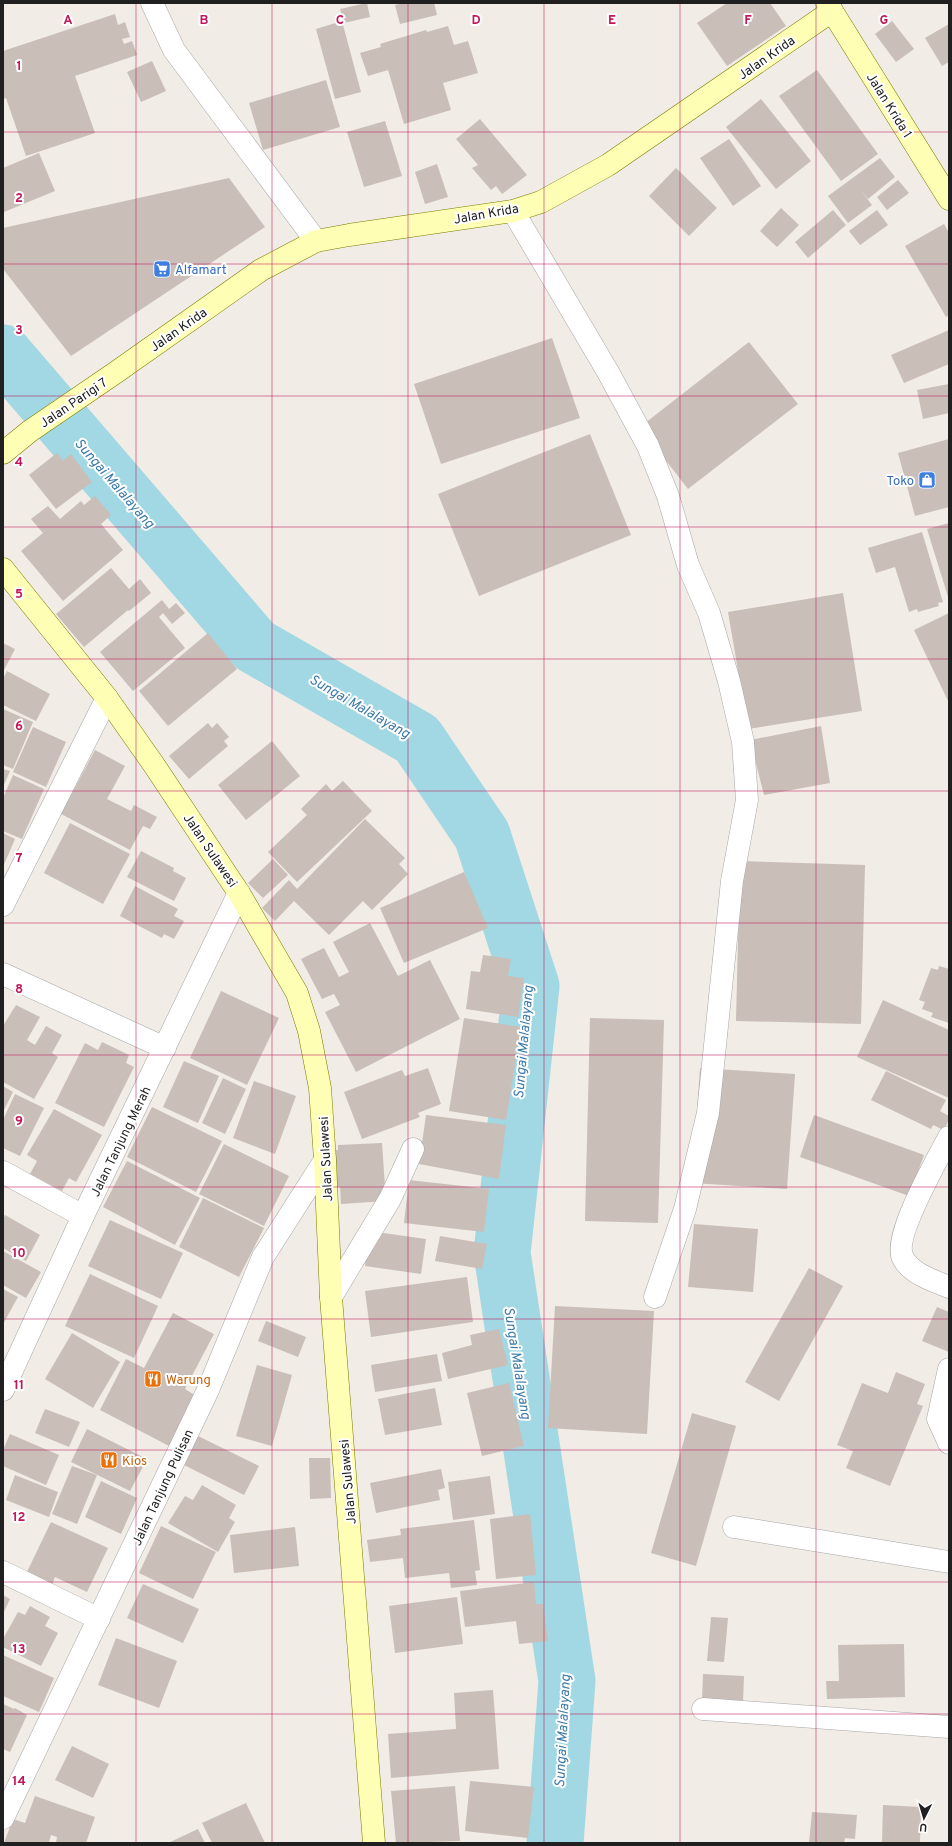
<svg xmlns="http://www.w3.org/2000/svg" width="952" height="1846" font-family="Overpass,sans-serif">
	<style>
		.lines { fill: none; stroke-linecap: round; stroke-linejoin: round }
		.river { stroke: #a1d8e3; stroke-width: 57 }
		.building { fill: #cabeb8 }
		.street-casing { stroke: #a7a7a7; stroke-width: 23 }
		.secondary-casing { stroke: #787d00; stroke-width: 23 }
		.street { stroke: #fff; stroke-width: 22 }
		.secondary { stroke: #fffeb5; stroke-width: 22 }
		.grid { fill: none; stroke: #c2185b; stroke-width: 1; stroke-opacity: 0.55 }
		.labels { text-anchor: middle; stroke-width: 4; stroke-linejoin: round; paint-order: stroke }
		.street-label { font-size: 13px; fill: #202020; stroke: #fff }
		.shop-label { font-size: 13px; fill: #366cbe; stroke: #fff; text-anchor: start }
		.food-label { font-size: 13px; fill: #c56008; stroke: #fff; text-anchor: start }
		.water-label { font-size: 14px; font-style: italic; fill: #3c7aa9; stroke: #fff }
		.grid-label { font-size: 13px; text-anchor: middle; font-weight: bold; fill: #c2185b; stroke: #fff; stroke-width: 4; stroke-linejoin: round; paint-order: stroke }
	</style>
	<rect width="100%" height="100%" fill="#f1ece5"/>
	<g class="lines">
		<path class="river" d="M3,353L255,646L417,739L482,835L531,986L502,1253L567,1681L555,1843"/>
	</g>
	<g class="building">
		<path d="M367,3L370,17L344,23L340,9Z"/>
		<path d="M404,3H434L437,15L400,24L395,5Z"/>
		<path d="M727,3H770L786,26L727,66L697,23Z"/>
		<path d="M115,14L118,25L125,22L130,37L122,39L124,44L132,41L137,55L75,76L95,133L26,156L6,98L3,99V51Z"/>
		<path d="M342,21L361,92L335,99L316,29Z"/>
		<path d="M892,21L914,49L896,62L875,34Z"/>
		<path d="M949,24V62L942,66L925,38Z"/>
		<path d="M448,26L454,45L468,41L478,73L443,83L451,110L404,124L388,70L368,76L360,53L381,47L380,44L426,30L427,32Z"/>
		<path d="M152,61L166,91L141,102L127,72Z"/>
		<path d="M817,70L878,154L841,181L779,96Z"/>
		<path d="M326,80L340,127L263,150L249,103Z"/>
		<path d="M761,99L811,161L776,189L726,127Z"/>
		<path d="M480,119L527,175L502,194L496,186L491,190L472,168L478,165L456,139Z"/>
		<path d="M385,121L402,176L364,187L347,132Z"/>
		<path d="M729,139L761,186L733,206L700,158Z"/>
		<path d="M39,153L55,191L4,212L3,168Z"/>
		<path d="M880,158L895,177L868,199L859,188L872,205L848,223L828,196Z"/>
		<path d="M437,164L448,197L425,204L415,172Z"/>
		<path d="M676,168L717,208L689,236L649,196Z"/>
		<path d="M229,178L265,227L71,356L3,269V228Z"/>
		<path d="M898,180L909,193L887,210L877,197Z"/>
		<path d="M781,208L799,225L777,247L760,231Z"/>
		<path d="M833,210L846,225L808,258L795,242Z"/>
		<path d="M877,210L888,225L860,245L849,231Z"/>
		<path d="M944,224L949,233V315L946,317L905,246Z"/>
		<path d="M949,330V364L904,383L891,355Z"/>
		<path d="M552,338L580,418L441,464L414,384Z"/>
		<path d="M749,342L798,404L688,489L640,427Z"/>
		<path d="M949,384V413L923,419L917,390Z"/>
		<path d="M590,434L631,535L479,596L438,494Z"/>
		<path d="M949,439V507L915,516L898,453Z"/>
		<path d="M57,453L63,461L71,454L92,482L56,509L29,475Z"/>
		<path d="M95,496L111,515L101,524L123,550L63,601L21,551L43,533L31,519L48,506L60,519L81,501L84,505Z"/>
		<path d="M949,523V600L927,529Z"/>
		<path d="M922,532L943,602L938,603L939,606L918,612L917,609L909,612L895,567L876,573L868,548Z"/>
		<path d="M111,568L129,589L140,579L151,593L129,611L128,610L84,647L56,614Z"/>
		<path d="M843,593L862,711L748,729L728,612Z"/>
		<path d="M162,600L169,609L176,603L185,613L172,624L163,613L159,617L185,648L133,691L100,652Z"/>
		<path d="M949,613V703L914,630Z"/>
		<path d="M208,633L237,669L168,726L139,691Z"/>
		<path d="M3,643L15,649L3,672Z"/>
		<path d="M7,671L50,694L36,721L3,705V679Z"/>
		<path d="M3,709L33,722L13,769L3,765Z"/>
		<path d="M208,723L212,728L217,723L229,737L224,741L228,746L189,779L169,756Z"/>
		<path d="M821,726L830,783L764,795L750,740Z"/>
		<path d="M33,727L66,742L46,787L13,772Z"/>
		<path d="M272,741L300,776L246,820L218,785Z"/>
		<path d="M95,750L125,766L107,799L131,811L134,805L157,817L150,829L143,826L130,850L61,814Z"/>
		<path d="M3,769L10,771L3,787Z"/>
		<path d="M13,775L44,789L22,839L3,831V798Z"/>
		<path d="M343,781L372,811L297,882L268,852L307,815L301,809L326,784L332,791Z"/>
		<path d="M365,819L405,858L399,864L408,874L372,910L363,901L329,935L294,901L275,921L262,908L289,880L297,889Z"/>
		<path d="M70,823L130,854L103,904L44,873Z"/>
		<path d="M3,833L15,839L3,867Z"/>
		<path d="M141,851L174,868L173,871L186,878L174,901L127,877Z"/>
		<path d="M273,859L288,875L263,898L248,883Z"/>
		<path d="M740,861L865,865L861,1024L736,1021Z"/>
		<path d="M464,872L488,928L404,963L380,908Z"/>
		<path d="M135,886L178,909L174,916L184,921L174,939L164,934L162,938L120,916Z"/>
		<path d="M370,923L398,976L430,960L460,1019L356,1072L325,1012L340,1005L334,994L322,999L301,959L324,948L339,977L349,972L333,942Z"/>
		<path d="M483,955L511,959L508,976L524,978L518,1017L466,1009L471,971L480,972Z"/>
		<path d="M939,966L949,969V1023L931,1017L933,1013L922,1009L925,1002L919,1000L931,968L938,970Z"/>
		<path d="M221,991L279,1018L247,1085L190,1058Z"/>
		<path d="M883,1000L949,1030V1098L857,1057Z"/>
		<path d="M16,1005L40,1017L27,1040L35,1045L46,1026L62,1035L52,1053L58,1057L34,1099L3,1082V1026Z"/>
		<path d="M464,1018L521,1027L506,1120L449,1111Z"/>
		<path d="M590,1018L664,1020L658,1223L585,1221Z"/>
		<path d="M102,1042L129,1055L126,1063L134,1067L104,1127L55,1103L85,1043L98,1050Z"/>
		<path d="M184,1061L219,1076L198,1123L163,1107Z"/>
		<path d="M428,1068L441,1104L418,1113L420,1117L362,1139L344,1092L402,1070L405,1076Z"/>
		<path d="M700,1068L795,1074L787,1189L692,1183Z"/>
		<path d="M886,1071L946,1100L940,1111L949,1116V1119L944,1130L933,1125L931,1129L871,1100Z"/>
		<path d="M223,1078L246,1089L225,1134L202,1123Z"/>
		<path d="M254,1081L296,1096L275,1154L233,1138Z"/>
		<path d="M3,1086L13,1092L3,1112Z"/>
		<path d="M15,1094L44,1108L20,1156L3,1148V1120Z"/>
		<path d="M152,1107L222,1141L196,1192L127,1157Z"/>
		<path d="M54,1109L102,1135L76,1182L69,1178L62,1191L30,1174L37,1161L27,1155Z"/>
		<path d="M426,1115L506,1125L499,1179L419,1164Z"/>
		<path d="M814,1115L924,1155L909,1196L800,1157Z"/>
		<path d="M382,1143L386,1201L341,1204L340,1187L328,1188L326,1150H338V1145Z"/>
		<path d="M224,1144L289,1176L264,1226L199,1194Z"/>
		<path d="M127,1161L200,1198L175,1245L103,1207Z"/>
		<path d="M409,1180L489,1189L484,1232L404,1223Z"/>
		<path d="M203,1198L264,1228L239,1277L179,1247Z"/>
		<path d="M5,1215L40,1235L26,1261L3,1248V1219Z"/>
		<path d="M110,1220L183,1253L161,1299L88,1266Z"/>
		<path d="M694,1224L758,1229L753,1292L688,1287Z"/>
		<path d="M369,1231L426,1239L421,1274L365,1266Z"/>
		<path d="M440,1236L487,1244L482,1269L435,1261Z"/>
		<path d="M3,1251L41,1272L26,1298L3,1285Z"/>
		<path d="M809,1268L843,1286L779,1401L745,1382Z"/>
		<path d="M90,1274L158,1306L134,1358L65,1326Z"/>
		<path d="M467,1277L473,1322L371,1337L365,1291Z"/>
		<path d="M3,1289L18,1297L3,1324Z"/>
		<path d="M555,1306L654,1311L647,1434L548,1428Z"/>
		<path d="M937,1307L949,1312V1352L922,1341Z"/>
		<path d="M173,1313L214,1334L185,1389L196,1396L171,1447L100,1410L126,1359L144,1368Z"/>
		<path d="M266,1321L306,1337L298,1357L258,1341Z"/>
		<path d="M499,1329L508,1365L448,1379L442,1353L472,1345L470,1335Z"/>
		<path d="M72,1333L120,1362L93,1408L45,1379Z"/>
		<path d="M437,1354L442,1381L375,1392L371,1365Z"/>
		<path d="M257,1365L292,1375L272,1446L236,1436Z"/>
		<path d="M896,1372L925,1384L917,1404L923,1406L890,1486L846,1468L853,1451L837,1445L862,1383L888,1393Z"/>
		<path d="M509,1383L524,1446L482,1456L467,1393Z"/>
		<path d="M435,1388L442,1425L385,1435L378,1399Z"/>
		<path d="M45,1409L80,1422L69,1447L35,1433Z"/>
		<path d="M692,1413L736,1426L696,1566L651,1553Z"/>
		<path d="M87,1429L147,1459L130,1491L71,1462Z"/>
		<path d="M10,1434L59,1455L46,1485L3,1466V1450Z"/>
		<path d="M198,1436L259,1466L244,1495L184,1465Z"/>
		<path d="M309,1458H330L331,1498L310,1499Z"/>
		<path d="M72,1466L97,1475L77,1524L52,1514Z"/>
		<path d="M441,1469L445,1488L438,1490L440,1500L376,1513L370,1483Z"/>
		<path d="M15,1475L58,1492L49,1517L6,1500Z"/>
		<path d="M490,1476L495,1514L453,1520L448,1482Z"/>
		<path d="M101,1481L137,1498L121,1534L85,1517Z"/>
		<path d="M202,1485L236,1505L229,1518L235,1522L218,1552L168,1523L185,1496L193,1500Z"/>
		<path d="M530,1514L536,1575L496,1579L490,1519Z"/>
		<path d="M474,1520L480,1570L475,1571L477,1585L451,1588L449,1573L405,1578L403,1558L370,1562L367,1540L401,1535L400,1529Z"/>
		<path d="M51,1522L108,1548L87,1592L55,1577L50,1590L24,1578Z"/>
		<path d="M161,1526L216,1552L193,1599L139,1573Z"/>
		<path d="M295,1527L299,1566L234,1573L230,1535Z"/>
		<path d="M534,1582L536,1604H543L548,1641L519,1644L516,1621L465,1627L460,1591Z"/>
		<path d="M143,1584L199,1609L183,1643L127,1618Z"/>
		<path d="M3,1595L10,1599L3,1614Z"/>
		<path d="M457,1597L463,1644L395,1653L389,1606Z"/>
		<path d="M30,1606L50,1617L45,1626L58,1633L41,1666L3,1647V1639L18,1612L25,1615Z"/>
		<path d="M711,1617L728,1618L724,1662L707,1661Z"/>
		<path d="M116,1638L177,1661L159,1708L98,1685Z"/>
		<path d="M904,1644L905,1697L827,1699L826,1681H839L838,1645Z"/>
		<path d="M3,1655L54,1678L39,1712L3,1696Z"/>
		<path d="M703,1674L744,1676L743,1702L702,1700Z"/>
		<path d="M493,1690L499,1769L391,1778L388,1734L456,1729L454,1693Z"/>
		<path d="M3,1704L14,1709L15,1708L27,1715L10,1752L3,1749Z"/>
		<path d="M72,1746L109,1764L93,1798L55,1780Z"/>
		<path d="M470,1781L534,1787L528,1838L465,1831Z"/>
		<path d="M455,1786L460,1841L396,1843L391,1791Z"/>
		<path d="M35,1796L95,1817L86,1843H56L57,1837L51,1835L49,1843H4L13,1819L25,1823Z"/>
		<path d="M246,1803L265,1843H212L202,1823Z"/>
		<path d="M883,1805L921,1807L920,1843H882Z"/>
		<path d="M812,1812L857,1815L855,1839L845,1838L844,1843H809Z"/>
		<path d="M198,1829L205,1843H168Z"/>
	</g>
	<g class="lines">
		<defs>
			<g id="street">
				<path d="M152,3L174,50L316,241"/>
				<path d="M513,211L608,372L648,446L668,496L688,565L709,613L729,681L743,742L747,800L732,881L708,1113L685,1209L655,1297"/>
				<path d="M3,905L107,698"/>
				<path d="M3,974L165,1048"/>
				<path d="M949,1137C938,1158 892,1238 903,1258C911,1274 934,1281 949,1287"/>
				<path d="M3,1172L83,1216"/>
				<path d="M331,1297L390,1199L413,1149"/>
				<path d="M949,1369L938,1419L949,1443"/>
				<path d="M3,1390L83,1216L239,893"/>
				<path d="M734,1527L949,1562"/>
				<path d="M3,1572L99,1619"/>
				<path d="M703,1709L949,1727"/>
				<path d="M3,1818L208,1390L263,1257L325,1160"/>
			</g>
			<g id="secondary">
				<path d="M832,11L949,199"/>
				<path d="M3,453L30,431L115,373L261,270L316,241L349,235L513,211L541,202L608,165L832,11L827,3"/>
				<path d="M3,569L107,698L154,765L239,893L297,993L309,1031L320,1088L325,1160L331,1297L374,1843"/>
			</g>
		</defs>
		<use href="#street" class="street-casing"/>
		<use href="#secondary" class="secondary-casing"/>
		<use href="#street" class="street"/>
		<use href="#secondary" class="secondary"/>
	</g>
	<path class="grid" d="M136,3V1843M272,3V1843M408,3V1843M544,3V1843M680,3V1843M816,3V1843M3,132H949M3,264H949M3,396H949M3,527H949M3,659H949M3,791H949M3,923H949M3,1055H949M3,1187H949M3,1319H949M3,1450H949M3,1582H949M3,1714H949"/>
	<defs>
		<symbol id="supermarket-square" viewBox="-11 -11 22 22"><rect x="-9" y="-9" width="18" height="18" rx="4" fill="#3f7fe0" stroke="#fff"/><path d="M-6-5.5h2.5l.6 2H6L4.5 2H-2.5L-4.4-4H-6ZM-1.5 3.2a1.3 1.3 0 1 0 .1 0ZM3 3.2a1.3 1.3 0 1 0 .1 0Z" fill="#fff"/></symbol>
		<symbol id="shop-square" viewBox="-11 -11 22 22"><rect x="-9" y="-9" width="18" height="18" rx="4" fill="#3f7fe0" stroke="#fff"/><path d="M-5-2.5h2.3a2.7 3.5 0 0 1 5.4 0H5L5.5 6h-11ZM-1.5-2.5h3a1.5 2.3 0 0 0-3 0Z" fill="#fff"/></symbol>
		<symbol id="restaurant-square" viewBox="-11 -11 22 22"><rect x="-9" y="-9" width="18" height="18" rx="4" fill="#e8710a" stroke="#fff"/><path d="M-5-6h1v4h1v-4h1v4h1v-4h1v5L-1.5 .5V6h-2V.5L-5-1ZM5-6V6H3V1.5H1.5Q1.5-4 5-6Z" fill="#fff"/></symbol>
	</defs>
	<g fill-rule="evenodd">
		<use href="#supermarket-square" x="152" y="259" width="20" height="20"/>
		<use href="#shop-square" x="917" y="470" width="20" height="20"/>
		<use href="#restaurant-square" x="143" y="1369" width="20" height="20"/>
		<use href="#restaurant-square" x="99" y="1450" width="20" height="20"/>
	</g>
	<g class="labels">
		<g class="street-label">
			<text transform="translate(766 57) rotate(-35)" y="5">Jalan Krida</text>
			<text transform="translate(890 105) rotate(58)" y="5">Jalan Krida 1</text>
			<text transform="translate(486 213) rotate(-10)" y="5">Jalan Krida</text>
			<text transform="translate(178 329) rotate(-35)" y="5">Jalan Krida</text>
			<text transform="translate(73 402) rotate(-34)" y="5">Jalan Parigi 7</text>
			<text transform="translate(211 850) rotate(56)" y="5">Jalan Sulawesi</text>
			<text transform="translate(120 1141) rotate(-64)" y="5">Jalan Tanjung Merah</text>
			<text transform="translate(325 1159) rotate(-93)" y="5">Jalan Sulawesi</text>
			<text transform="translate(347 1482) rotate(-95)" y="5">Jalan Sulawesi</text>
			<text transform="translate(162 1487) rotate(-65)" y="5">Jalan Tanjung Pulisan</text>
		</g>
		<g class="shop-label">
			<text x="175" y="274">Alfamart</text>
			<text x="914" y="485" text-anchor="end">Toko</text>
		</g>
		<g class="food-label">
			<text x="166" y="1384">Warung</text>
			<text x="122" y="1465">Kios</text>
		</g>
		<g class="water-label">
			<text transform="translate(115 483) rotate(49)" y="5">Sungai Malalayang</text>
			<text transform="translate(360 706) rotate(30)" y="5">Sungai Malalayang</text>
			<text transform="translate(523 1042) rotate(-85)" y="5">Sungai Malalayang</text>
			<text transform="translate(518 1363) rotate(81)" y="5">Sungai Malalayang</text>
			<text transform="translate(562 1731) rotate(-87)" y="5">Sungai Malalayang</text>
		</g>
	</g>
	<g class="grid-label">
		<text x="68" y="24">A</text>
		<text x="204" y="24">B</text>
		<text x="340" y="24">C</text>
		<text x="476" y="24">D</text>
		<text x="612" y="24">E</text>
		<text x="748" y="24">F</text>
		<text x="884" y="24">G</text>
		<text x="19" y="70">1</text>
		<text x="19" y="202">2</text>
		<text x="19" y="334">3</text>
		<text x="19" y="466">4</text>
		<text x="19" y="598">5</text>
		<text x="19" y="730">6</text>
		<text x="19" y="862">7</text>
		<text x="19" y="993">8</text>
		<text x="19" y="1125">9</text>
		<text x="19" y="1257">10</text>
		<text x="19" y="1389">11</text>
		<text x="19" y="1521">12</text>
		<text x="19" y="1653">13</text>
		<text x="19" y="1785">14</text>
	</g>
	<rect width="952" height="1846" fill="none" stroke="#202020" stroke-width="8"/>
	<g transform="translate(924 1818) rotate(185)" stroke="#ffffff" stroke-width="3" paint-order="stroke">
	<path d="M0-3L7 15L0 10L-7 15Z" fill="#202020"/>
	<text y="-6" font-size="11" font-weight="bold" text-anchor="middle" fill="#202020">U</text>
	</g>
</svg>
